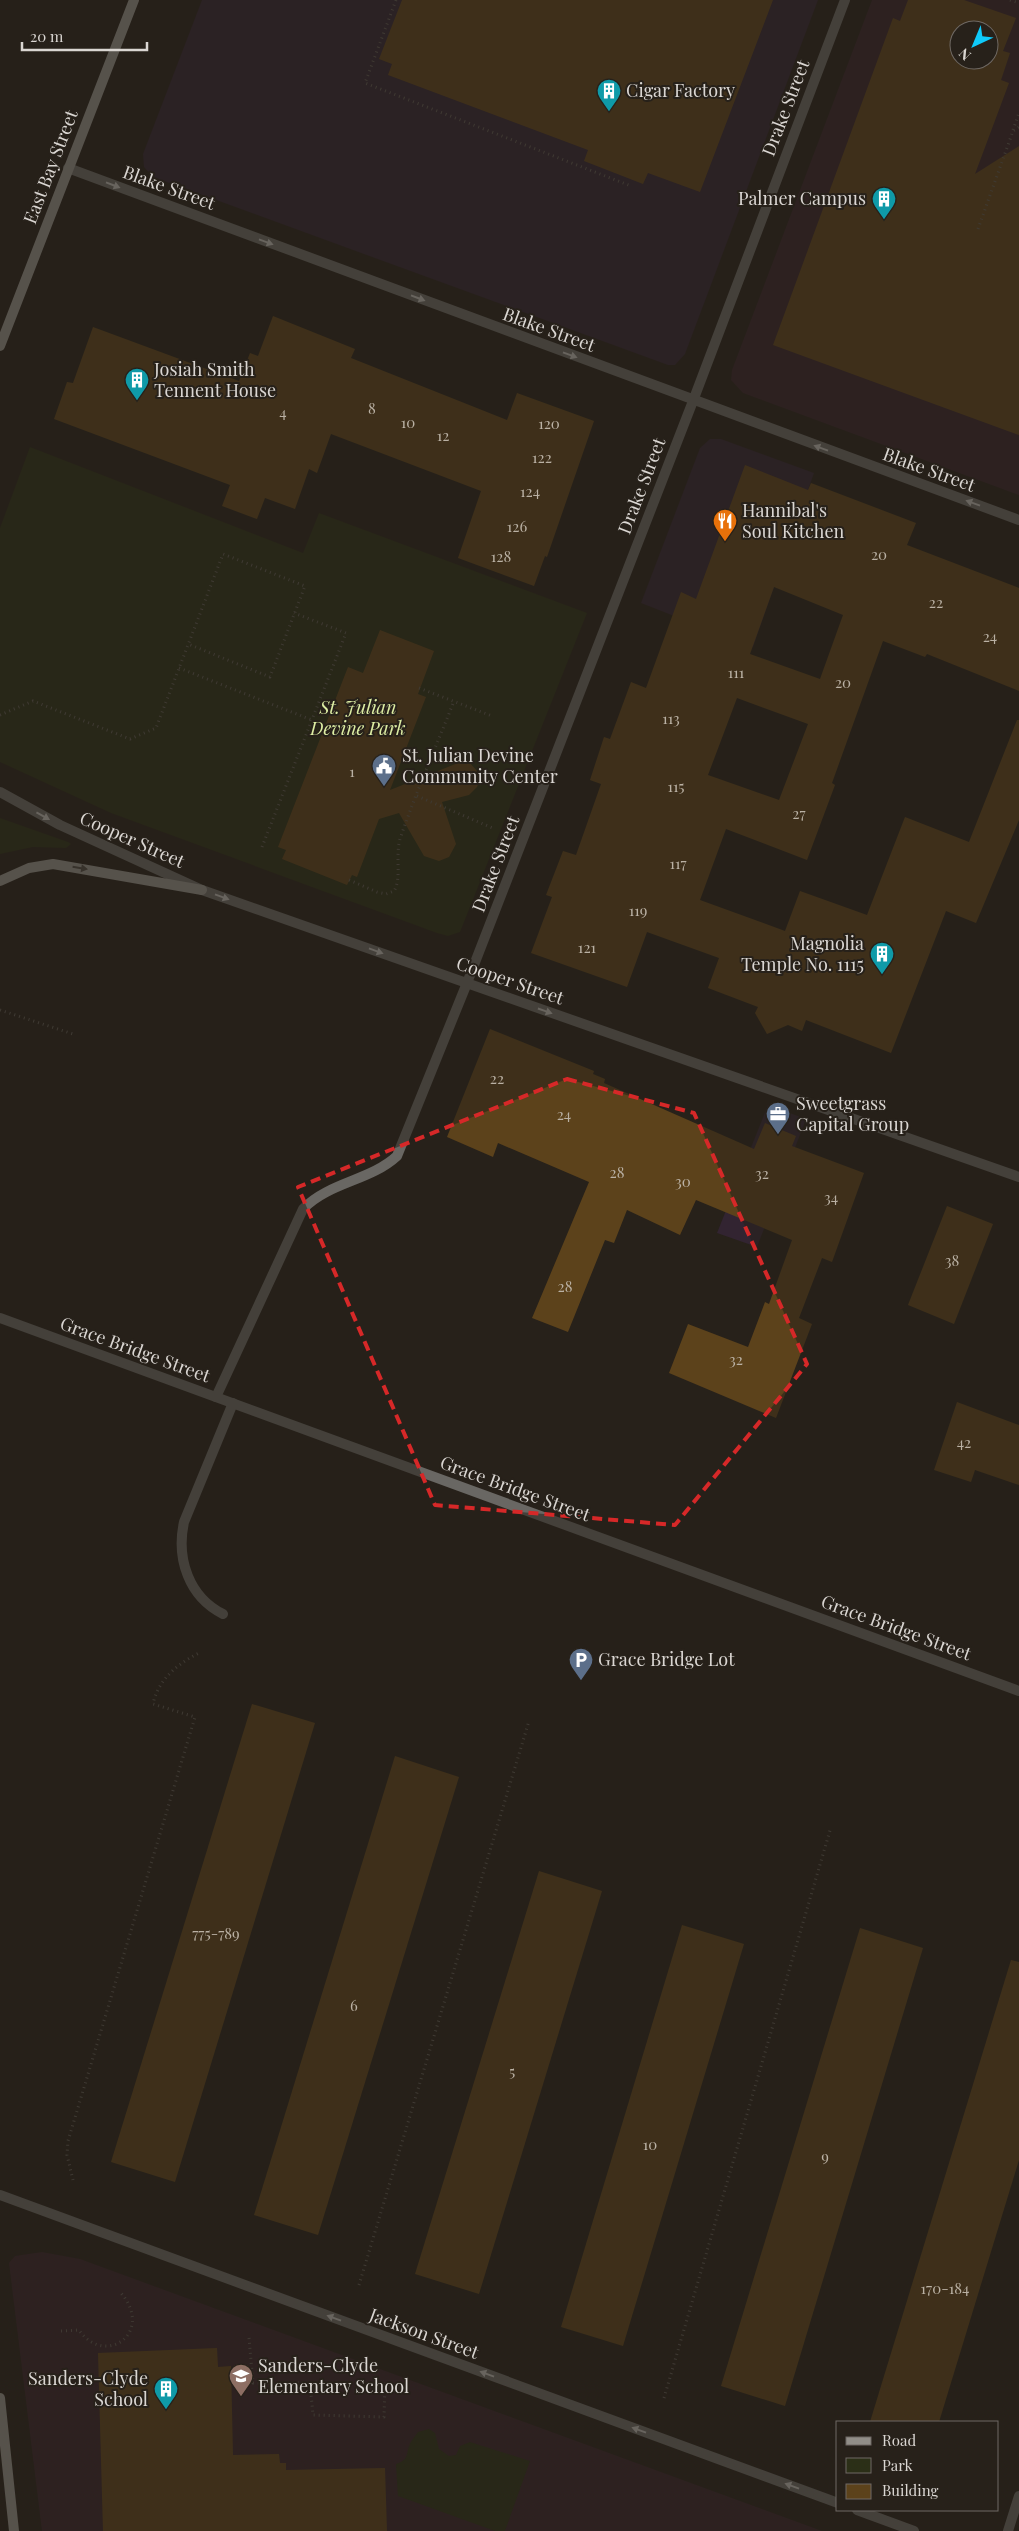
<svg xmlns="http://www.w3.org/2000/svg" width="1019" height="2531" font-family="'Playfair Display',serif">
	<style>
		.commercial { fill: #322431 }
		.education { fill: #362329; fill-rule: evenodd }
		.green { fill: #2b2f17 }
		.building { fill: #5c421b; fill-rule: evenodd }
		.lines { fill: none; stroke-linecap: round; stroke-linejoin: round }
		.path { stroke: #5d5852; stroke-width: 3; stroke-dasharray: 1 4; stroke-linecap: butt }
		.service { stroke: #696763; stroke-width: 10 }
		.minor { stroke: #696763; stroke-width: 10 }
		.secondary { stroke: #918e88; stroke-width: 10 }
		.oneway { fill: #b8b5b1 }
		.oneway2 { fill: #4c4740 }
		.marked { fill: none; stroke: #d62828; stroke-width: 4; stroke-dasharray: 10 6; stroke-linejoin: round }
		.labels { text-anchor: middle; stroke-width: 4; stroke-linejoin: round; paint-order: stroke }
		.number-label { font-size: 15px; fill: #bab1a4 }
		.poi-label { font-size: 18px; fill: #dad6d2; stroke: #27211a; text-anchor: start }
		.street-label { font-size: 18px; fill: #dad6d2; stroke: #27211a }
		.park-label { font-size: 18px; font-style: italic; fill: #ddeda4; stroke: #27211a }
	</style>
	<rect width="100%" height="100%" fill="#27211a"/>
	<g class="commercial">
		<path d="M202,0H818L685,354L675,365H668L153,177L144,167L143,154Z"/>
		<path d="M710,439H721L814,473L753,647L641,603L700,448Z"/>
		<path d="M768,1105L806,1119L757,1247L717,1233Z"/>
	</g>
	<g class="education">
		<path d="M872,0H1019V495L743,393L731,380L732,370ZM959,30H989V60H959Z"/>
		<path d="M42,2252L80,2259L822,2531H42L9,2263L15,2256Z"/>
	</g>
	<g class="green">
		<path d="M30,447L303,553L319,513L587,613L460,932L448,936L437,933L111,813L0,762V528Z"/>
		<path d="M0,818L68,842L71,844L66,848L33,847L0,854Z"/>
		<path d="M429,2429L435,2433L439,2449L449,2456L456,2455L460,2446L470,2442L530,2461L505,2531H495L398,2496L396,2464C408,2460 406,2456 409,2446C411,2441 415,2436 418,2432Z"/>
	</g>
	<g class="building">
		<path d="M402,0H773L700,192L648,173L643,184L584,161L588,150L388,75L392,64L379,59Z"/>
		<path d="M908,0H964L1016,18L1003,51L1010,53L1001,80L1009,83L975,174L1019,146V435L773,345L893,18L900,21ZM959,30H989V60H959Z"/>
		<path d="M273,316L355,349L351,358L507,420L517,393L594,421L547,557L545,556L534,586L458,558L481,491L331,434L317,473L309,469L295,509L265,498L257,519L222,506L230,485L54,419L67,382L73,383L93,327L239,381L250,353L258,356Z"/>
		<path d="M745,465L808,490L811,483L916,523L907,545L1019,588V691L927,654L925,657L883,641L832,783L835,785L807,860L726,829L700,900L785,931L800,891L867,915L905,817L969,842L1017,720H1019V820L976,923L946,911L891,1053L806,1020L802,1031L788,1025L767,1034L755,1013L758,1007L708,988L719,958L647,932L627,987L531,953L552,897L546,895L563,851L576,855L601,784L590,780L604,737L610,739L631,682L646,688L681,592L696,599ZM774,587L843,615L820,679L750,654ZM737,698L808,724L779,800L708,775Z"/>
		<path d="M380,630L434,651L418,694L426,697L390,790L463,761L469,762L477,771L479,782L477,787L469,795L442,802L456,844L449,857L439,861L424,856L399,813L379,819L357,877L352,875L347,885L282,859L286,850L278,847L348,667L363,673Z"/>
		<path d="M490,1029L594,1071L593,1074L605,1079L604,1083L754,1149L765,1123L796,1136L792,1146L864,1173L832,1262L822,1258L799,1318L812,1324L776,1418L669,1373L688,1324L748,1347L765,1302L769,1304L792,1240L696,1200L680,1235L627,1210L614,1243L605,1240L568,1332L532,1318L589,1182L498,1143L493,1157L447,1137Z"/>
		<path d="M947,1206L993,1224L954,1324L908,1305Z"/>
		<path d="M957,1402L1019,1425V1485L975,1470L971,1482L934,1470Z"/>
		<path d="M252,1704L315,1723L175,2182L111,2162Z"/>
		<path d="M395,1756L459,1777L318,2235L254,2215Z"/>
		<path d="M539,1871L602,1891L479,2294L415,2274Z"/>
		<path d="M682,1925L744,1944L623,2346L561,2327Z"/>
		<path d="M860,1928L923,1948L785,2406L721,2386Z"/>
		<path d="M1011,1960L1019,1962V2160L939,2422H870Z"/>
		<path d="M217,2348L218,2367L231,2366L233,2455L279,2454L280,2463H286V2470L385,2468L387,2531H103L98,2353Z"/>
	</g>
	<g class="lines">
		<g class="path">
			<path d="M396,0L365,83L631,186"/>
			<path d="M1010,0L1019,3"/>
			<path d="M1013,130L1019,113"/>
			<path d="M978,229L1013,131L1019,127"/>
			<path d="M179,668L312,720"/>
			<path d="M419,688L492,716"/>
			<path d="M0,715L33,701L130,739L156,728L223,554L305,586L270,677L188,644"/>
			<path d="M417,796L495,829"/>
			<path d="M262,847L346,633L294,613"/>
			<path d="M349,880L377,892L386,894L394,891C402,878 395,857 400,839C416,792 436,747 454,701"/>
			<path d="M0,1010L76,1035"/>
			<path d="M73,2180L67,2155L68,2141L195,1717L153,1704C158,1680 177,1664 199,1653"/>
			<path d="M359,2285L529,1721"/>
			<path d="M61,2331L79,2330C105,2368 156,2332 120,2292"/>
			<path d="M249,2338L253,2383H310L313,2415L384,2417L385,2382"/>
			<path d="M664,2398L831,1827"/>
		</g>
		<g class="service">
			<path d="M216,1397L303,1209C329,1182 370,1181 397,1156L467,983"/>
			<path d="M223,1614C189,1597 176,1559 184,1522L233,1403"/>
		</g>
		<g class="minor">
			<path d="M68,168L1019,520"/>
			<path d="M0,792L60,825L202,890L1019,1177"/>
			<path d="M467,983L693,401L845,0"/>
			<path d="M0,1318L1019,1691"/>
			<path d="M0,2195L838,2503"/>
			<path d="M857,2510L914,2531"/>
			<path d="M1008,2531L1019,2496"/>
		</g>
		<g class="secondary">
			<path d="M0,346L134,0"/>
			<path d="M0,881L29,868L53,864L202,890"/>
			<path d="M0,2398L14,2531"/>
		</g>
	</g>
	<defs><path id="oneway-solid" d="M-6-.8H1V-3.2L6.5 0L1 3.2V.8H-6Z" transform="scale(1.25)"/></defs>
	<g class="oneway">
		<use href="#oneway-solid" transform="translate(113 185) rotate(21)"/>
		<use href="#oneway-solid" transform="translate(266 242) rotate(20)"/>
		<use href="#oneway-solid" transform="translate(418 298) rotate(21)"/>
		<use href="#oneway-solid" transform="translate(570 355) rotate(20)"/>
		<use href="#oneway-solid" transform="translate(821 448) rotate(-160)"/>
		<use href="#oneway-solid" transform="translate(973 503) rotate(-160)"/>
		<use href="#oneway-solid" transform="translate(43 816) rotate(29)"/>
		<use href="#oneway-solid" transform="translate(222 897) rotate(20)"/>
		<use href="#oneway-solid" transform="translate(376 951) rotate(20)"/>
		<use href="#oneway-solid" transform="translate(545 1011) rotate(19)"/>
		<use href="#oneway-solid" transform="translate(334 2318) rotate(-160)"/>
		<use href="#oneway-solid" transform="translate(487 2374) rotate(-160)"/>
		<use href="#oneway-solid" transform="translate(639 2430) rotate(-160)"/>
		<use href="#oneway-solid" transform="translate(792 2486) rotate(-160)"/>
	</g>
	<use class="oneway2" href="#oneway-solid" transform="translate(80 868) rotate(9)"/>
	<path d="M0 0H1019V2531H0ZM567,1079L694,1113L807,1364L675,1525L435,1505L298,1187Z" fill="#27211a" fill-opacity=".55" fill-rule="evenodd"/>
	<path class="marked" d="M567,1079L694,1113L807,1364L675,1525L435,1505L298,1187Z"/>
	<defs>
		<symbol id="building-pin" viewBox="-11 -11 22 30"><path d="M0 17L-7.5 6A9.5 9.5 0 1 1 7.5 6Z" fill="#0f9aa8" stroke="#27211a"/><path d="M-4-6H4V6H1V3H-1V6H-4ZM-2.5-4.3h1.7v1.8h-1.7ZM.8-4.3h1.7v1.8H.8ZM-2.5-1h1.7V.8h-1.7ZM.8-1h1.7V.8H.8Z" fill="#fff"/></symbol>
		<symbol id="restaurant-pin" viewBox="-11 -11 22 30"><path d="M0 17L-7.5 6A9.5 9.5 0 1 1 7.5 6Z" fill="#e8710a" stroke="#27211a"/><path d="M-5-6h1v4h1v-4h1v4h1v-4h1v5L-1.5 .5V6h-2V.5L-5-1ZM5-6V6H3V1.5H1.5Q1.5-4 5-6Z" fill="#fff"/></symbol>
		<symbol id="civic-pin" viewBox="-11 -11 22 30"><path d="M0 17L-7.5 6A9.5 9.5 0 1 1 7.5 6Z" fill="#5c6f8a" stroke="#27211a"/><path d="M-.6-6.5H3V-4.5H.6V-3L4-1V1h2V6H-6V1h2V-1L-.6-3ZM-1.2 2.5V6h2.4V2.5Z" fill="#fff"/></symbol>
		<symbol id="office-pin" viewBox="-11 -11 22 30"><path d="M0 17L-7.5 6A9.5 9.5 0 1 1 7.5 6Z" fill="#5c6f8a" stroke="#27211a"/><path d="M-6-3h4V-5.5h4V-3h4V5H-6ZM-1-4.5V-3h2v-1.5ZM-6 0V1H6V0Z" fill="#fff"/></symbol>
		<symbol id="parking-pin" viewBox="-11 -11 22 30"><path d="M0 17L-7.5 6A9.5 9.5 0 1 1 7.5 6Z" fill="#5c6f8a" stroke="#27211a"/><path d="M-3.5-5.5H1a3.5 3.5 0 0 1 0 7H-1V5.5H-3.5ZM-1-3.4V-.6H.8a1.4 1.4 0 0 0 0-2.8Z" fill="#fff"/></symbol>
		<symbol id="school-pin" viewBox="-11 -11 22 30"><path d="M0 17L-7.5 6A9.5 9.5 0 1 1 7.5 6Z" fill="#8d6e63" stroke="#27211a"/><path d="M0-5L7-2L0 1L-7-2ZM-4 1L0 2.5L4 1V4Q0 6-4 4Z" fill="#fff"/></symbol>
	</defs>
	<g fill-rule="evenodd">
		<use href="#building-pin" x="595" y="77" width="28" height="38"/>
		<use href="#building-pin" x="870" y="185" width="28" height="38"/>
		<use href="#building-pin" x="123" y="366" width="28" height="38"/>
		<use href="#restaurant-pin" x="711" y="507" width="28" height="38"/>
		<use href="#civic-pin" x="370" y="752" width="28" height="38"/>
		<use href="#building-pin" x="868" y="940" width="28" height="38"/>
		<use href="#office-pin" x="764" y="1100" width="28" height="38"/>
		<use href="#parking-pin" x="567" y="1646" width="28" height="38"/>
		<use href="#school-pin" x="227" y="2362" width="28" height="38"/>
		<use href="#building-pin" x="152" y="2375" width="28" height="38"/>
	</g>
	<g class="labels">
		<g class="number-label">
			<text x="372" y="414">8</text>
			<text x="283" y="418">4</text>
			<text x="408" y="428">10</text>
			<text x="549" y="429">120</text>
			<text x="443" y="441">12</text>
			<text x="542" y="463">122</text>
			<text x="530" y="497">124</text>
			<text x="517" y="532">126</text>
			<text x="879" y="560">20</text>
			<text x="501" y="562">128</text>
			<text x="936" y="608">22</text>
			<text x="990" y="642">24</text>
			<text x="736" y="678">111</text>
			<text x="843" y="688">20</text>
			<text x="671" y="724">113</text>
			<text x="352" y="777">1</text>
			<text x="676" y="792">115</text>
			<text x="799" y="819">27</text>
			<text x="678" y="869">117</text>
			<text x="638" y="916">119</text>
			<text x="587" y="953">121</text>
			<text x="497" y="1084">22</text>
			<text x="564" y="1120">24</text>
			<text x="617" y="1178">28</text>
			<text x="762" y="1179">32</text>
			<text x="683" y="1187">30</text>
			<text x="831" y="1203">34</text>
			<text x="952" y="1266">38</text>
			<text x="565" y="1292">28</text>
			<text x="736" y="1365">32</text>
			<text x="964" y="1448">42</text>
			<text x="216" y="1939">775-789</text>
			<text x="354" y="2011">6</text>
			<text x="512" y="2077">5</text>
			<text x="650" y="2150">10</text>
			<text x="825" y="2162">9</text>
			<text x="945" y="2294">170-184</text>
		</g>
		<g class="poi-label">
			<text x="626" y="97">Cigar Factory</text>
			<text x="866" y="205" text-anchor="end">Palmer Campus</text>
			<text x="154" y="376">Josiah Smith<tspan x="154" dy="21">Tennent House</tspan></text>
			<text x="742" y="517">Hannibal's<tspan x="742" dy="21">Soul Kitchen</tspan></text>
			<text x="402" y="762">St. Julian Devine<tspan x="402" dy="21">Community Center</tspan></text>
			<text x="864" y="950" text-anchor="end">Magnolia<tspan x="864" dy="21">Temple No. 1115</tspan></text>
			<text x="796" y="1110">Sweetgrass<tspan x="796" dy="21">Capital Group</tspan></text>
			<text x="598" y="1666">Grace Bridge Lot</text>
			<text x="258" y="2372">Sanders-Clyde<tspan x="258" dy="21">Elementary School</tspan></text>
			<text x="148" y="2385" text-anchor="end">Sanders-Clyde<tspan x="148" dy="21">School</tspan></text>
		</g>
		<g class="street-label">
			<text transform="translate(786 108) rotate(-69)" y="6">Drake Street</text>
			<text transform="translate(51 167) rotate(-69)" y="6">East Bay Street</text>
			<text transform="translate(169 188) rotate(20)" y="6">Blake Street</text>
			<text transform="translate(549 330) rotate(20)" y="6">Blake Street</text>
			<text transform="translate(929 470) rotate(20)" y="6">Blake Street</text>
			<text transform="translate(642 486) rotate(-69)" y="6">Drake Street</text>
			<text transform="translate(132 840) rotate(24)" y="6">Cooper Street</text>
			<text transform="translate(496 864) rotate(-69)" y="6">Drake Street</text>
			<text transform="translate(510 981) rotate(19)" y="6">Cooper Street</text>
			<text transform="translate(135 1350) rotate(20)" y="6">Grace Bridge Street</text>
			<text transform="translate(515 1489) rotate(20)" y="6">Grace Bridge Street</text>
			<text transform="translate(896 1628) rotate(20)" y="6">Grace Bridge Street</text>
			<text transform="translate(424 2334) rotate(20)" y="6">Jackson Street</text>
		</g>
		<g class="park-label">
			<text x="358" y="714">St. Julian<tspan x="358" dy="21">Devine Park</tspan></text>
		</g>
	</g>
	<rect x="836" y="2421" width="162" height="90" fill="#27211a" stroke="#6f6964"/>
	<rect x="846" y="2437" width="25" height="8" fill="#918e88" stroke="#6f6964"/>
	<text x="882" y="2446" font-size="15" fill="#dad6d2">Road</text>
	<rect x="846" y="2458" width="25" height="15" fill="#2b2f17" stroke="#6f6964"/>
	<text x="882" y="2471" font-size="15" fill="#dad6d2">Park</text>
	<rect x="846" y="2484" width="25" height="15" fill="#5c421b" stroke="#6f6964"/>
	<text x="882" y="2496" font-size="15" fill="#dad6d2">Building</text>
	<g transform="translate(974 45) rotate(224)"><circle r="24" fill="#27211a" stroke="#6f6964"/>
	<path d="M0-4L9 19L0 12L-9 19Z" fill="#0fcafa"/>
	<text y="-8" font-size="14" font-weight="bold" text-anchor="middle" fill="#dad6d2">N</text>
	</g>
	<path d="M22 42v8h125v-8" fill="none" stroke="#dad6d2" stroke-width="2.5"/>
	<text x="30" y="42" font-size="15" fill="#dad6d2" stroke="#27211a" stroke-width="4" paint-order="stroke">20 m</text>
</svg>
